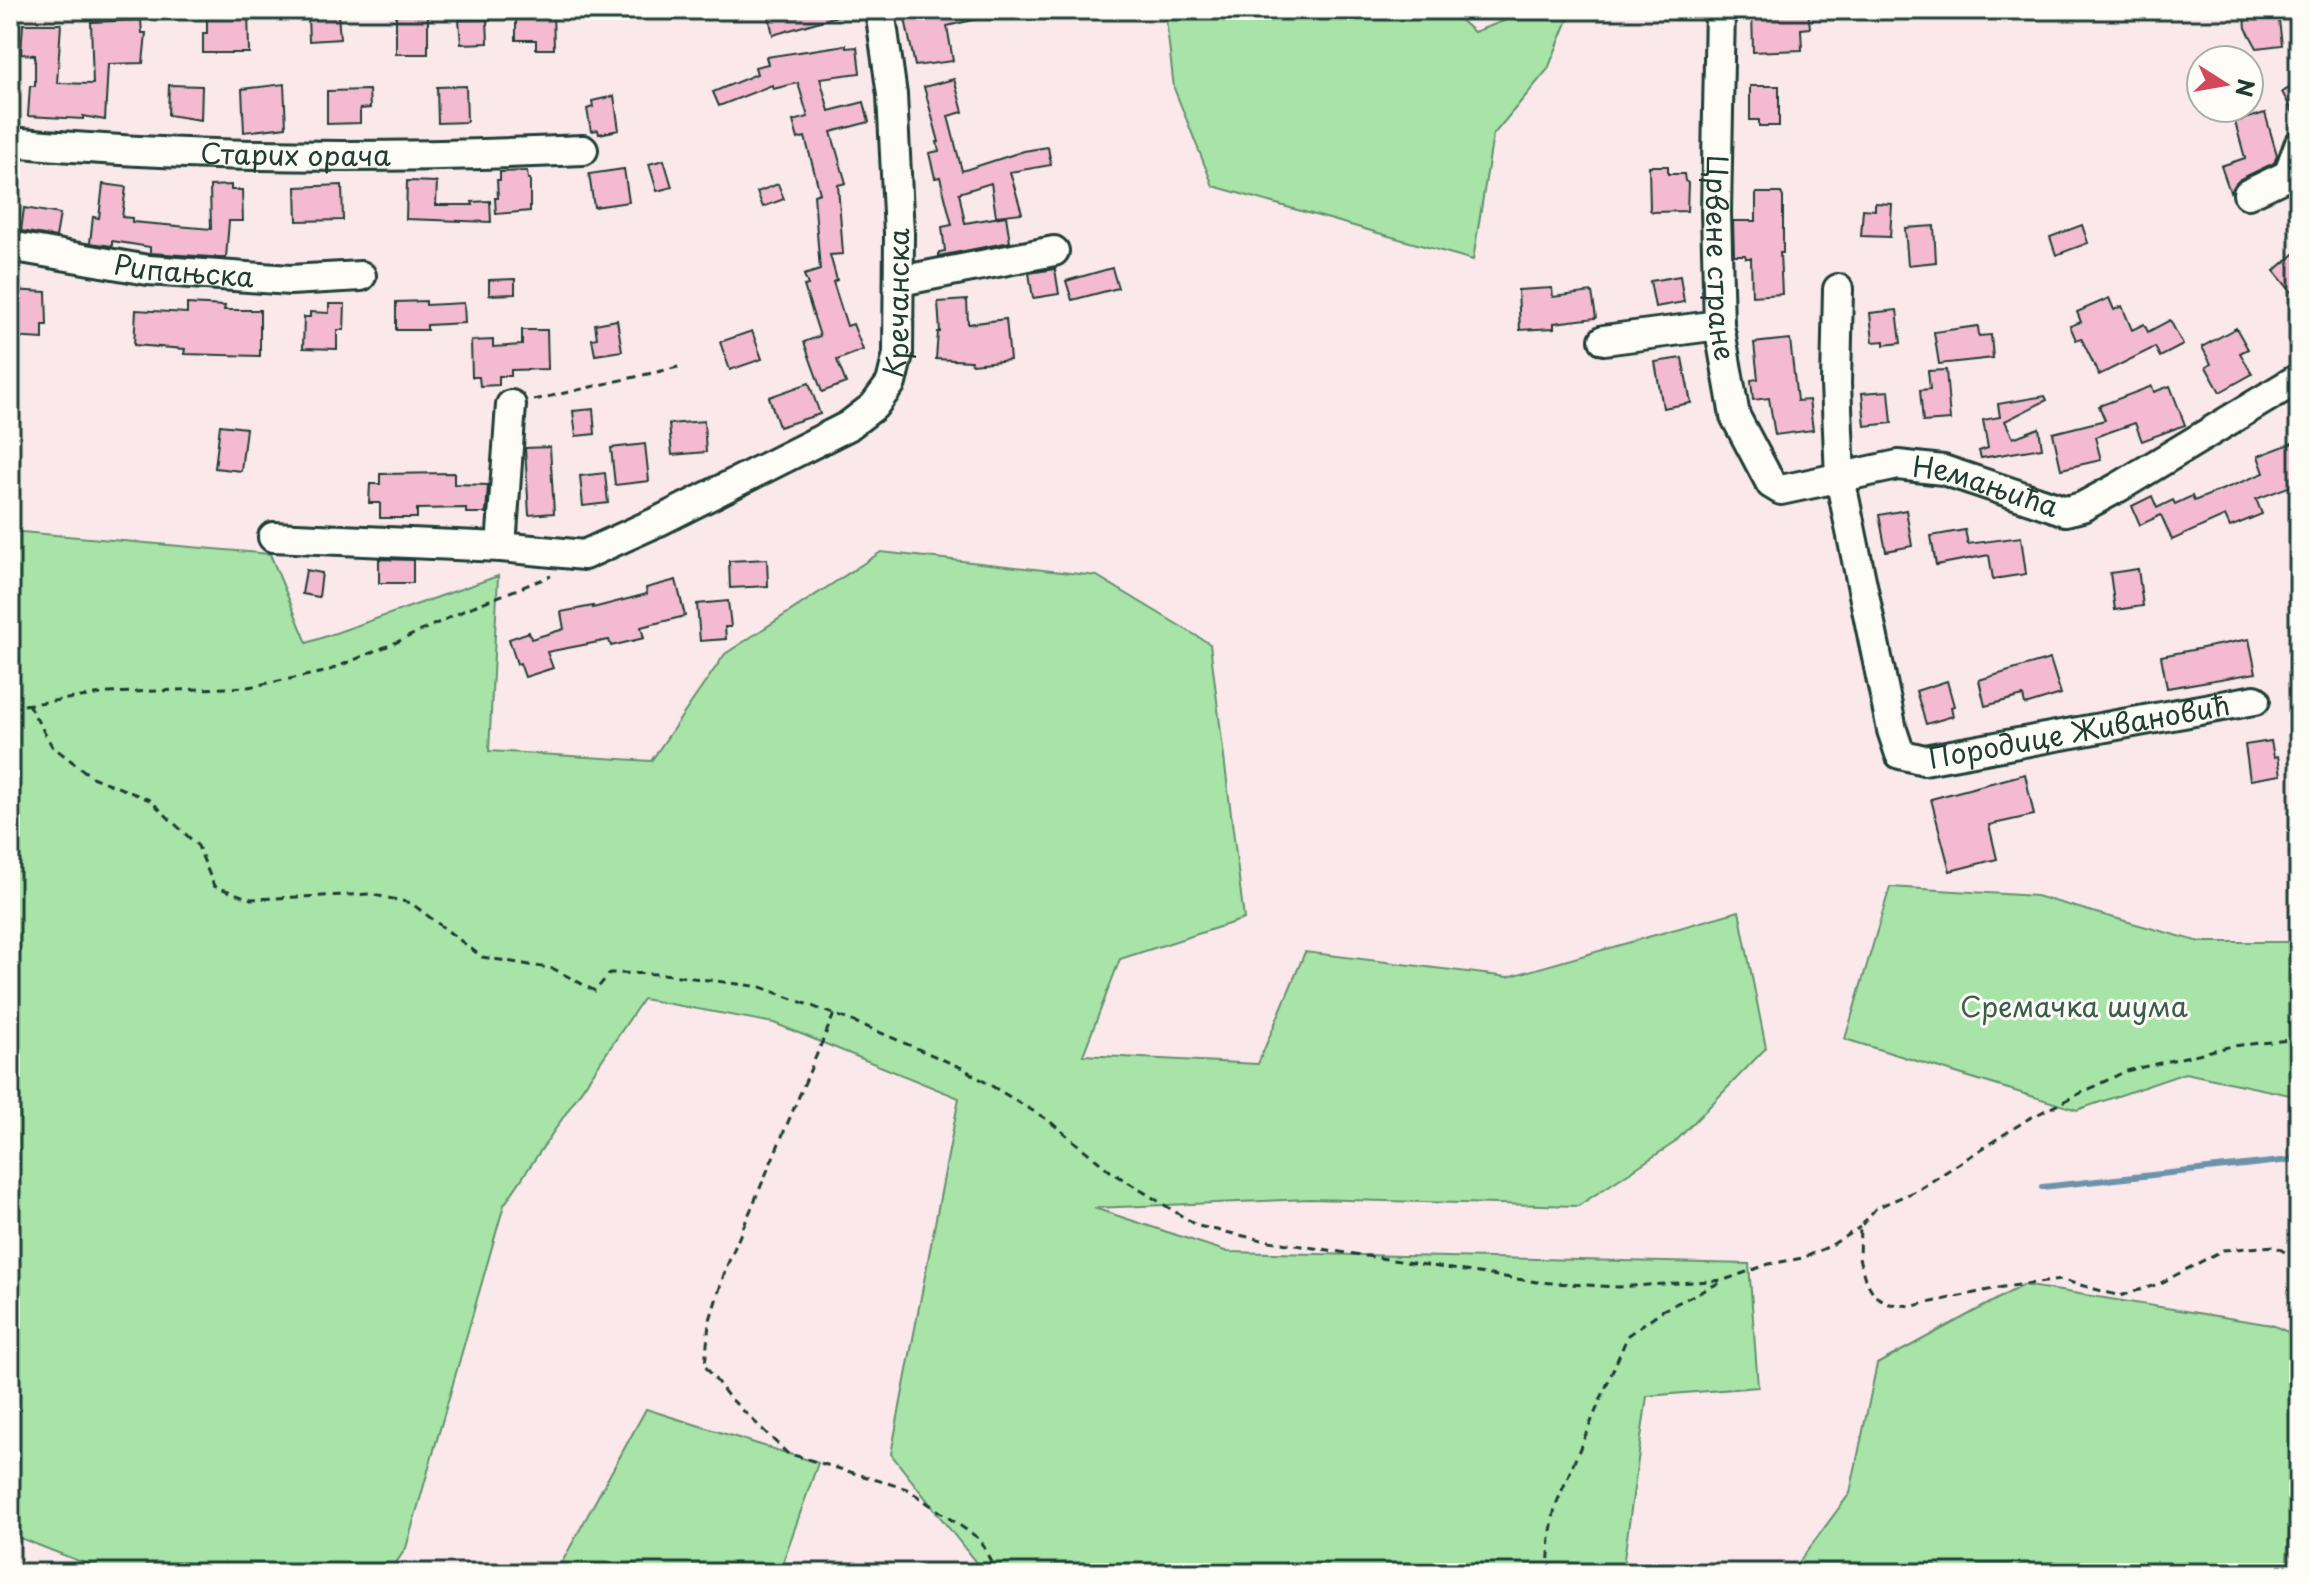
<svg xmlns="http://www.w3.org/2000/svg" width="2309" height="1583" font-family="'Playpen Sans',sans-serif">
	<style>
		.green { fill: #a8e3a8; stroke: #64906e; stroke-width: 2 }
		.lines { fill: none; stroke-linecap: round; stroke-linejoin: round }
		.stream { stroke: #6d93ab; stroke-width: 6 }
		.building { fill: #f4bbd0; stroke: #1f3d34; stroke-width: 2 }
		.minor-casing { stroke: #1f3d34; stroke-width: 34 }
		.path { stroke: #1f3d34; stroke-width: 3; stroke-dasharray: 8 6; stroke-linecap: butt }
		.minor { stroke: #fdfcf7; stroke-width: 28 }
		.labels { text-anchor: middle; stroke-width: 6; stroke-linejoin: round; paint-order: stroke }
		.street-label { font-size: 28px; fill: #1f3d34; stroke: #fdfcf7 }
		.park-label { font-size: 28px; fill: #3a5e4b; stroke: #fdfcf7 }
	</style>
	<rect width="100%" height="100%" fill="#fae8eb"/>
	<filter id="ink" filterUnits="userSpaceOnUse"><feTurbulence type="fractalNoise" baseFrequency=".0125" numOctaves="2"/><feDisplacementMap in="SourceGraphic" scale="16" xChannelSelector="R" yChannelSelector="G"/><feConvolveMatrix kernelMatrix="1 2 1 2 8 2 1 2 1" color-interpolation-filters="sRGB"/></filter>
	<g filter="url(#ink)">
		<g class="green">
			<path d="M1165,10H1449L1474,32L1533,10H1572L1548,69L1493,135L1473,260L1213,186L1174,88Z"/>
			<path d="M10,531L270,554L307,643L498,576L489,751L651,761L725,654L881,552L1097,576L1210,644L1244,919L1120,959L1083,1055L1258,1064L1305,952L1508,977L1739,911L1766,1048L1674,1143L1578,1206L1310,1199L1094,1208L1228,1252L1749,1264L1758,1387L1647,1396L1622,1573H984L891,1454L959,1098L774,1023L643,999L504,1205L406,1548L389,1573H109L10,1534Z"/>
			<path d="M1890,887L2036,896L2200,942H2299V1097L2185,1073L2077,1110L1845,1039Z"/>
			<path d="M2023,1285L2272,1325L2299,1337V1481L2293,1484L2286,1573H1791L1850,1493L1877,1364Z"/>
			<path d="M646,1409L818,1463L779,1573H556Z"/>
		</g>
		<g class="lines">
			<g class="stream">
				<path d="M2042,1187L2299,1159"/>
				<path d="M2291,1573L2299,1549"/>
			</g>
		</g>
		<g class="building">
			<path d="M224,10H248L249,53H203V33H207V15H225Z"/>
			<path d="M516,10H553L554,49H536V40H516Z"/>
			<path d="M799,10H843L844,14L773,35L769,17Z"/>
			<path d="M910,10H989L990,16L947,26L953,61L915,66L904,14L910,12Z"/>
			<path d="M1752,10H1808L1810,28L1801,29L1802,50L1753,52Z"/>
			<path d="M2278,12L2282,45L2257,48L2246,28L2245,16Z"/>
			<path d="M338,14L340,39L309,41L308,16Z"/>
			<rect x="396" y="15" width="32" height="39"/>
			<path d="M487,19L488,43L461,44L459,20Z"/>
			<path d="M141,20L142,33H146L143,63L108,64L105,120L83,116V119L28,116L30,86H35V55L21,54L23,24H61L57,83L93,84L91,22Z"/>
			<path d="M846,45V48L857,47L860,73L820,78L829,111L864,102L869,122L831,132L846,183L838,185L843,254L830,255L837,280L833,282L847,326L853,324L863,350L837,360L846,383L822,392L804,342L820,336L804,286L808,285L804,275L820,270L814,195L820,193L805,137L798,139L793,121L808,117L798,83L773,89L772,85L719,106L713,92L757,74L755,67L768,64L766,57Z"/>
			<path d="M954,79L963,112L948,116L962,171L1024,151L1048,147L1051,165L1010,172L1022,213L996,216L991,183L959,193L965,223L1006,216L1010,242L939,256V252L945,251L942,227L952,225L940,177L935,178L929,153L939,151L937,142H939L924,87Z"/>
			<path d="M2299,83V124L2282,92Z"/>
			<path d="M284,84L286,127L244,132L242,89Z"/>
			<path d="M169,85L202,86L201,120L168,115Z"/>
			<path d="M466,86L467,122L438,123L437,87Z"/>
			<path d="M1750,86H1779V126H1759V120H1750Z"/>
			<path d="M369,90L370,108L360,109V123L327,124V91Z"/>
			<path d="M614,96L619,130L599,134L598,130L591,131L587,109L593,107L592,101Z"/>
			<path d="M2265,113L2277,155L2274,163L2240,179L2230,192L2221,166L2245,158L2235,122Z"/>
			<path d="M664,160L672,187L657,191L649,164Z"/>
			<path d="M1649,166H1668V174H1684L1685,181L1688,183L1687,211L1653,212L1650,210Z"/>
			<path d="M624,169L629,202L594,207L589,174Z"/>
			<path d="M527,171L528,179H530V211L496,214L495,198H498L497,180H500V172Z"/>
			<path d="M407,181L437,182L436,205H473L472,202L490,201L491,222L406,219Z"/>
			<path d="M103,184L126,187L122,217L132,218V222L211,229L210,186L231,185V190H242L243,221H229L226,258L150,253V247L112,241V246L90,243L93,217L99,218Z"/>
			<path d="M778,184L784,199L763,207L757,192Z"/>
			<path d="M342,185L343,220L297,221L296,187Z"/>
			<path d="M1756,193H1781L1783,197V253H1780L1782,294L1752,296L1751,258H1746L1745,255H1734L1733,221H1756Z"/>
			<path d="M1875,203L1892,204L1890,237L1861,236L1863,209L1875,210Z"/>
			<path d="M24,208L60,214L56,237L21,231Z"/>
			<path d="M2082,225L2088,243L2056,255L2050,237Z"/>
			<path d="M1934,226L1936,262L1908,265L1905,228Z"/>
			<path d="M2299,250V301L2274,271Z"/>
			<path d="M1112,268L1118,288L1072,300L1066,281Z"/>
			<path d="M1055,269L1059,294L1033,298L1029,273Z"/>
			<path d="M1680,276L1684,302L1655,307L1650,281Z"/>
			<path d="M515,279V294L489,295V280Z"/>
			<path d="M1552,288L1553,297L1592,292L1596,318L1554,323V328L1520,330L1518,290Z"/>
			<path d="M10,290L46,292L47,325H43V339L10,337Z"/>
			<path d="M2109,298L2114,310L2122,306L2132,330L2144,324L2148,332L2170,320L2183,345L2160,357L2155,347L2099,375L2081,338L2076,340L2070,326L2081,322L2077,312Z"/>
			<path d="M967,300L968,324L1006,319L1010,360L972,364L971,361L936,359L938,332H940L938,302Z"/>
			<path d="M426,301V305L464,303L465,323L427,325V330H396V302Z"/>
			<path d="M187,304L225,306L224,310H260V356L184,354L185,349L134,345L136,310L187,313Z"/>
			<path d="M329,304H345L344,330H337V349L303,348L304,317H310V312L329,313Z"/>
			<path d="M1897,310L1901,343L1884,345V341L1873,342L1870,313Z"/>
			<path d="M617,320L622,351L595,355L592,339L597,338L595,324Z"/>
			<path d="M1978,326L1979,336L1991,335L1993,358L1939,364L1934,332Z"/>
			<path d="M2236,328L2248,349L2240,353L2252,374L2220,392L2206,367L2211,364L2202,347Z"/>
			<path d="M522,330H547L548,369L511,370V376H499V385L480,386L479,377H472L471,341L493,340V347L522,345Z"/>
			<path d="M752,331L762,359L730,370L720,342Z"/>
			<path d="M1790,339L1797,401L1809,400L1813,430L1775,435L1769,398L1753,400L1751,380L1758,379L1754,343Z"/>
			<path d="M1682,358L1691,403L1663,408L1655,362Z"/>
			<path d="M1946,370L1950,420L1923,422L1920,390L1930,389L1928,371Z"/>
			<path d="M809,383L820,414L779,427L769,397Z"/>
			<path d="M2152,386L2154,392L2170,386L2185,425L2142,441L2135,423L2095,437L2101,460L2061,469L2053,433L2105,420L2099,406Z"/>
			<path d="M1889,391L1892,423L1865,426L1862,393Z"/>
			<path d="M2045,396L2047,400L2005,421L2013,438L2039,428L2042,448L1981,458L1979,451L1988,448L1983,420L2000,417L1998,404Z"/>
			<path d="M593,409L595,434L576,436L573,411Z"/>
			<path d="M704,421L706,452L672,455L669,424Z"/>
			<path d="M220,425L246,428L241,471L215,468Z"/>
			<path d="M2295,442L2299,454V483L2256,499L2262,514L2230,527L2225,516L2172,540L2161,515L2140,525L2132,506L2152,496L2157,508L2173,500L2175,504L2192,496L2194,501L2264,473L2258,456Z"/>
			<path d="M645,444L649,481L615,485L611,448Z"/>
			<path d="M550,447L554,513L529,515L525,448Z"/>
			<path d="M454,473V484L488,485L486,513H466V508L417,509V518H380V503H369L370,484H380V474Z"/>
			<path d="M605,473L608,503L583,506L580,476Z"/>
			<path d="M1906,510L1912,546L1886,551L1879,515Z"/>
			<path d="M1965,530L1968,544L2021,537L2026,574L1993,579L1989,555L1936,565L1931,536Z"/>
			<path d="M379,559L413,560V583H379Z"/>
			<path d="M767,559L768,586L730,588L729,561Z"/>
			<path d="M2138,569L2143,606L2115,610L2110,573Z"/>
			<path d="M306,570L322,573L319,597L302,594Z"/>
			<path d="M676,580L685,616L641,627L644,638L611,646L609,640L547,652L553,668L525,677L520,663L517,664L509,639L529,632L531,639L564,629L561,612L593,606V608L647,594L646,588Z"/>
			<path d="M728,601L731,627H725L726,639L700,641L697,604Z"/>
			<path d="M2249,639L2256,673L2167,688L2161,656Z"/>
			<path d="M2050,659L2061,694L2025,705L2023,696L1985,706L1979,680Z"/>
			<path d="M1947,681L1954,706L1951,707L1953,716L1926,724L1916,691Z"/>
			<path d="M2271,741L2274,757L2278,756L2281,775L2250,780L2245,745Z"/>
			<path d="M2025,774L2034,815L1989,825L1997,859L1950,871L1931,799Z"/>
		</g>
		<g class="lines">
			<defs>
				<g id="minor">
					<path id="s1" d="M1720,10L1716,212L1719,325L1735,416L1771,484L1781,490L1898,465L1943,470L2066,511L2082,507L2119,487L2299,378"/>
					<path id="s2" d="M10,142C200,159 393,159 583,150"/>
					<path d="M2248,194L2288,175L2299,145"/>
					<path id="s3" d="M10,246L148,270L290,280L361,276"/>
					<path d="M900,281L1054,251"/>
					<path id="s4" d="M1838,289L1836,384L1840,478L1892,730L1900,754L1924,760L2255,700"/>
					<path d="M1604,340L1719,325"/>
					<path id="s5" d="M511,405L501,547L584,555L659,521L848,426L874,406L891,383L898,354L899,233L892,95L880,10"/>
					<path d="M273,537L501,547"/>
				</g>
			</defs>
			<use href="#minor" class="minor-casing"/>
			<g class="path">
				<path d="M534,400L683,366"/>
				<path d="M28,704L52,746L92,777L150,800L198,846L214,886L251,899L370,894L411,903L482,957L554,969L595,991L610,973L663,974L761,987L865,1026L962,1068L1048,1120L1110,1171L1198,1226L1262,1240L1537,1282L1618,1287L1724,1280L1769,1264L1803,1258L1830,1246L1860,1227"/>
				<path d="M10,707L109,693L248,687L325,672L397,642L474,606L551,576"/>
				<path d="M834,1014L726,1268L709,1323L705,1366L728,1396L787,1453L907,1489L981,1540L996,1573"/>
				<path d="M2299,1039L2232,1046L2126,1071L2028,1119L1918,1190L1876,1208L1860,1227L1859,1258L1865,1279L1875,1296L1889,1304L1913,1306L2003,1287L2062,1280L2120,1296L2159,1284L2223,1250L2275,1246L2296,1259L2299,1267"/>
				<path d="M2299,1299V1320"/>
				<path d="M1548,1573L1550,1537L1555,1507L1628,1335L1663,1310L1721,1282"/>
			</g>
			<use href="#minor" class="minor"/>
		</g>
	</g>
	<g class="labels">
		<g class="street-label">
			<text dy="10" stroke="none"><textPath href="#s2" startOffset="286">Старих орача</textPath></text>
			<text dy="10" stroke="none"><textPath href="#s1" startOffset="248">Црвене стране</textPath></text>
			<text dy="10" stroke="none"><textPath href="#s3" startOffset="176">Рипањска</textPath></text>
			<text dy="10" stroke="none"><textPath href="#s5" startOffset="662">Кречанска</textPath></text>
			<text dy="10" stroke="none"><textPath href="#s1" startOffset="706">Немањића</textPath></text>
			<text dy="10" stroke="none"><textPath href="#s4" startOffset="654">Породице Живановић</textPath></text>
		</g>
		<g class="park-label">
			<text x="2074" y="1017">Сремачка шума</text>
		</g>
	</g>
	<rect width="2309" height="1583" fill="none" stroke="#fdfcf7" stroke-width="40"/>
	<rect x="20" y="20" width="2269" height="1543" fill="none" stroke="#1f3d34" stroke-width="3" filter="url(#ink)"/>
	<g transform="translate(2225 84) rotate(101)"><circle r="38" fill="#fdfcf7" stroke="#a4b0a9" stroke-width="2"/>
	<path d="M0-6L14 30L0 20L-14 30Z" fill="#d1495b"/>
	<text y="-12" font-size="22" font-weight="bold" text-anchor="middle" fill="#1f3d34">N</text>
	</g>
</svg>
